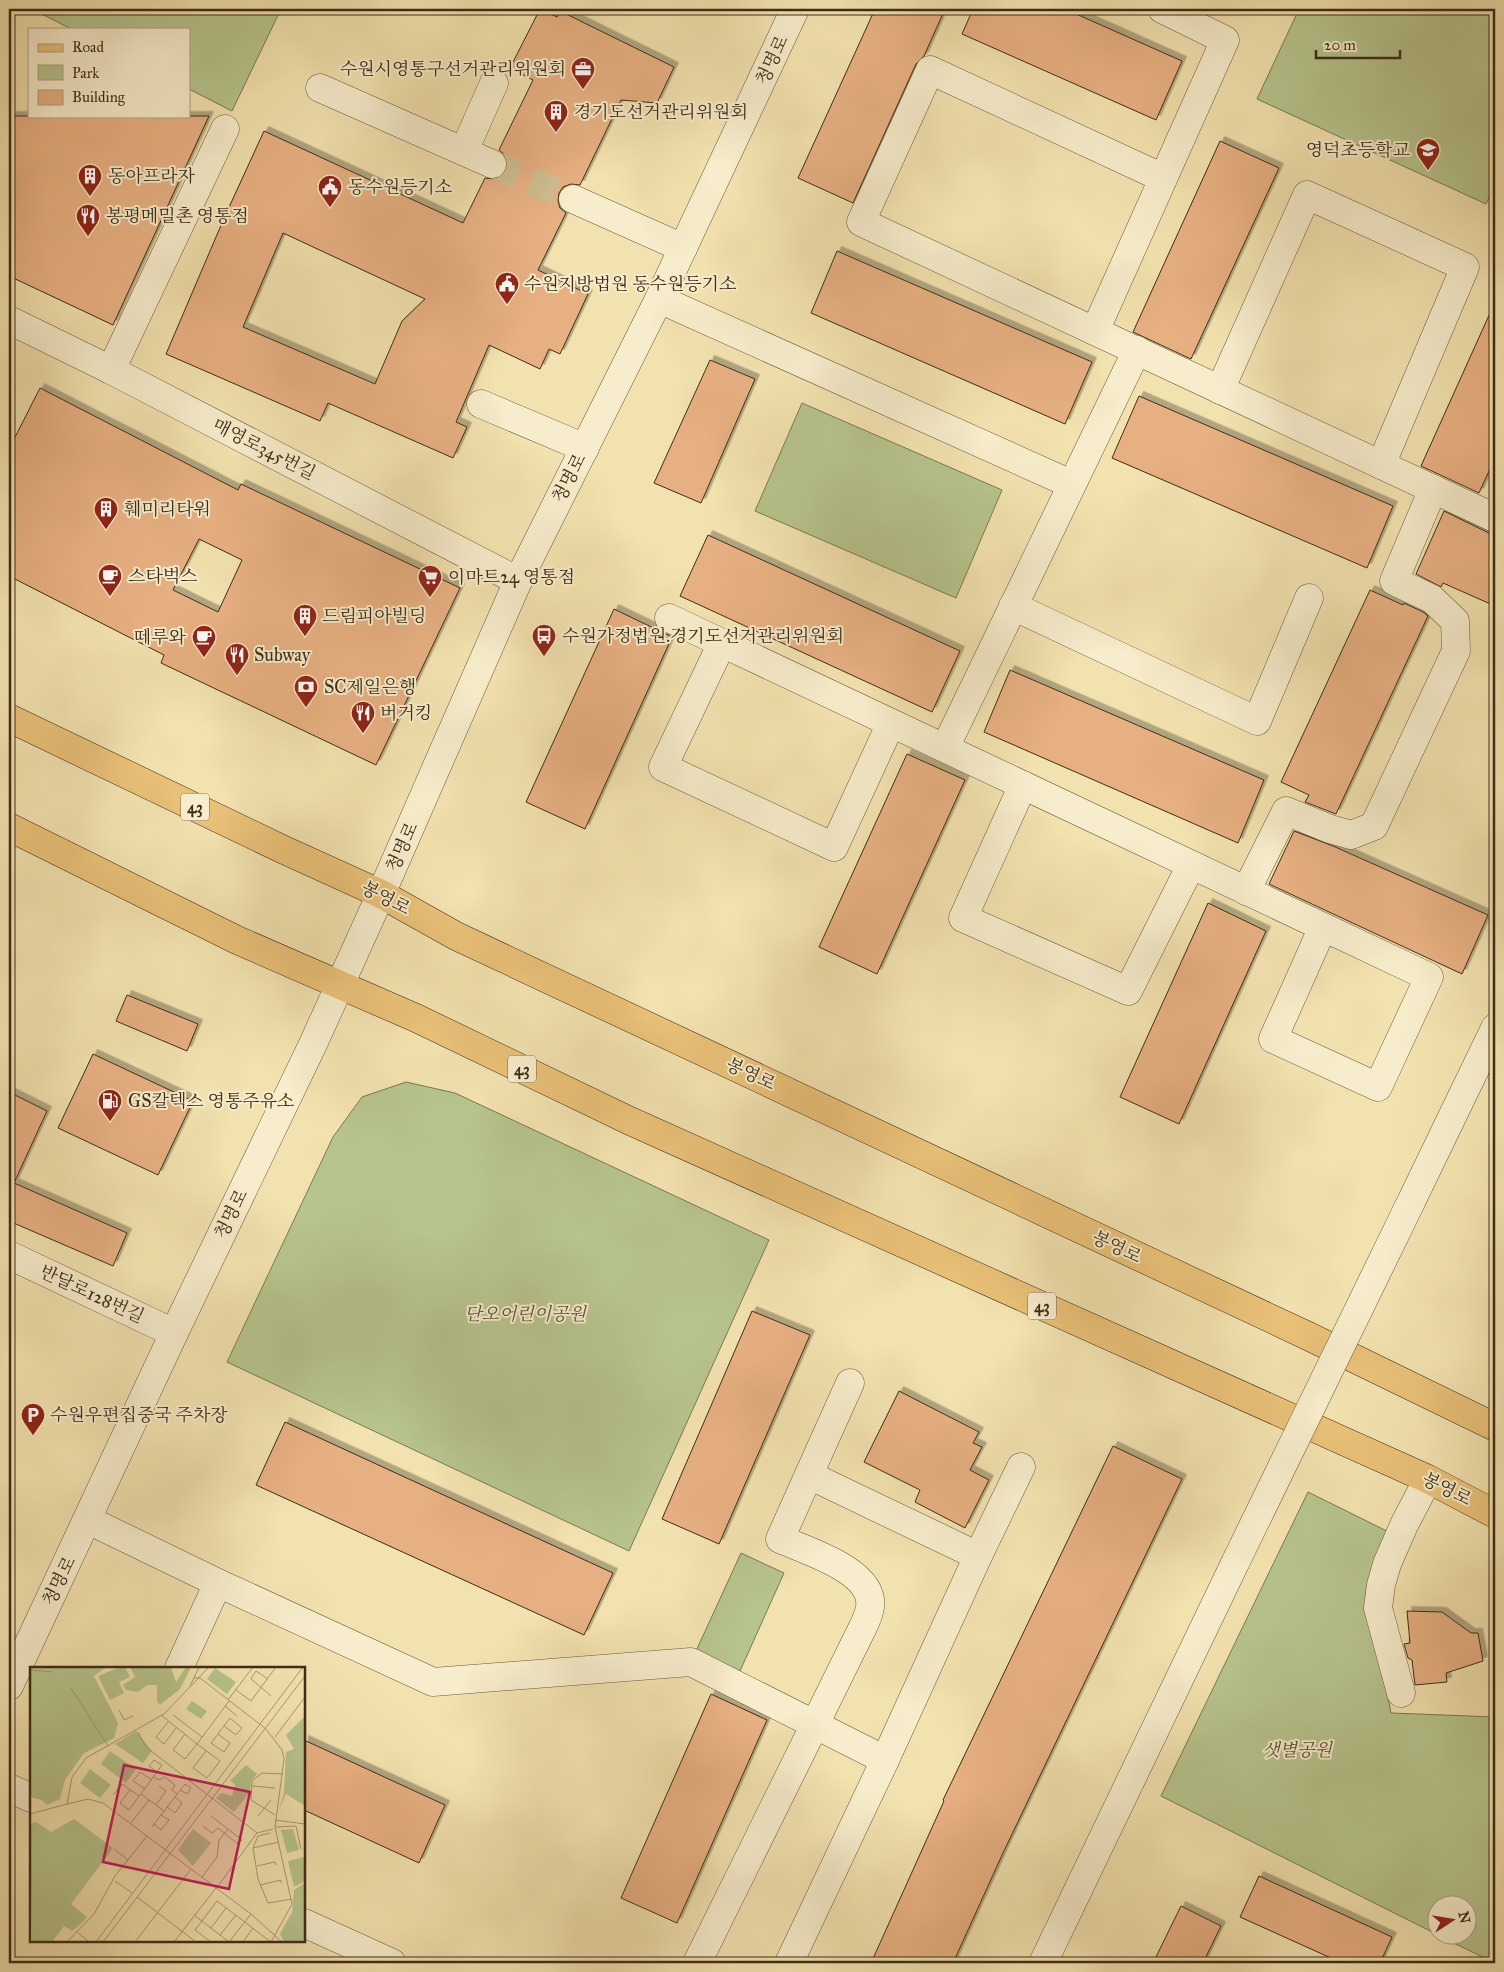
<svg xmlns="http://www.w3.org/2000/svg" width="1504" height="1972" font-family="'IM FELL Great Primer','Noto Serif KR',serif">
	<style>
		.green { fill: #b7c48d; stroke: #7b7852 }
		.building { fill: #e7b082; stroke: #3f2c17; fill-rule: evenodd; filter: url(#shadow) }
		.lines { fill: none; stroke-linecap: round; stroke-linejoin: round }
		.minor-tunnel { stroke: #cebe91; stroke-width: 28; stroke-dasharray: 28 14; stroke-linecap: butt }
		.minor-casing { stroke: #6c5a3d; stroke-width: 29 }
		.major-casing { stroke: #3f2c17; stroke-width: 29 }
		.minor { stroke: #f7eccb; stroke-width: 28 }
		.major { stroke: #e9c178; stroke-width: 28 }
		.minor-bridge-casing { stroke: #6c5a3d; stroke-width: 29; stroke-linecap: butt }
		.minor-bridge { stroke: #f7eccb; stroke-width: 28 }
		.labels { text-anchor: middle; stroke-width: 4; stroke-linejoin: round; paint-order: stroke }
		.shield { fill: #f7eccb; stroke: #76664d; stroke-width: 1 }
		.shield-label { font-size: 16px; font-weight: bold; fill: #3f2c17 }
		.street-label { font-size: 18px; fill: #3f2c17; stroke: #f7eccb }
		.poi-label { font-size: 18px; fill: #3f2c17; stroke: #f7eccb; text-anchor: start }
		.park-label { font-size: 18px; font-style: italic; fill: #5d5234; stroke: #f7eccb }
		.inset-road { fill: none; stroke: #aa9972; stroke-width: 1 }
		.view { fill: #c2185b; fill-opacity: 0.15; stroke: #c2185b; stroke-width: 2.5 }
		.inset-edge { fill: none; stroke: #3f2c17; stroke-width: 2.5 }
	</style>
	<defs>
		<filter id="shadow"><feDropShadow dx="4.5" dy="-4.5" stdDeviation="0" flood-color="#0004"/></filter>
	</defs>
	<rect width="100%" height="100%" fill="#f2e2af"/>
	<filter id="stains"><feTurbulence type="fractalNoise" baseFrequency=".004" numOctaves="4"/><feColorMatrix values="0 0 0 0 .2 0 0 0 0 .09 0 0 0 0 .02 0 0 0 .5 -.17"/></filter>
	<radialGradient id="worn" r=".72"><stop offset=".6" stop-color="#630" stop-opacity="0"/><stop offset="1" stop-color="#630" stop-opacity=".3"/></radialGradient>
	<g class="green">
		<path d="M32,9H281L232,111L189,89V29H71Z"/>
		<path d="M1299,9H1495V184L1486,204L1257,99Z"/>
		<path d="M802,403L1002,490L956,598L755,511Z"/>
		<path d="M406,1082L455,1093L769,1240L629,1551L227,1362L333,1137L362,1097Z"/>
		<path d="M1308,1492L1401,1538L1371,1610L1391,1713L1495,1717V1963L1437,1935L1466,1934V1904H1436V1934L1161,1796Z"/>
		<path d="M741,1553L784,1573L740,1671L696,1651Z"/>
	</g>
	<g class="building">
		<path d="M540,9L557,17L560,11L674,67L657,103L621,100L580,185L571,184L563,187L559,193L558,201L560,208L566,213L538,270L588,294L560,354L549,349L540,369L489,345L456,422L467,427L453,458L328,403L320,421L166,354L225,216L264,131L463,223L485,178L494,179L502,176L506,170L507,162L505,155L499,150L533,80L510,68ZM283,233L425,299L402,321L375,384L243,327Z"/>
		<path d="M875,9H945L924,56L916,64L853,203L798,178Z"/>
		<path d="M973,9H1065L1182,61L1156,120L962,34Z"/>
		<path d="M9,116H209L113,325L9,276Z"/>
		<path d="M1220,141L1279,168L1191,359L1133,332Z"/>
		<path d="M837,251L1092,362L1065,424L811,313Z"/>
		<path d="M1495,302V458L1479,493L1421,466Z"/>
		<path d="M710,360L755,379L701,503L654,483Z"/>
		<path d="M40,388L238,490L241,484L460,588L376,765L161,663L164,655L9,576V449ZM199,539L242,560L218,612L173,590Z"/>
		<path d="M1139,396L1393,506L1367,568L1112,458Z"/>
		<path d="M1444,511L1495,536V606L1443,583L1441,587L1416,574Z"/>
		<path d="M708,535L960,651L932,712L680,596Z"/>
		<path d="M1370,590L1403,605L1404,603L1423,612L1428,616L1336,814L1305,802L1309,795L1281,782Z"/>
		<path d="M614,609L672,637L585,829L526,802Z"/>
		<path d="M1010,670L1264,780L1238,843L984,732Z"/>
		<path d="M907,754L965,780L877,974L819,947Z"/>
		<path d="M1294,831L1333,846L1488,915L1462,974L1269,884Z"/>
		<path d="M1208,903L1266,931L1179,1124L1120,1097Z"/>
		<path d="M127,995L198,1024L187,1051L116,1021Z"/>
		<path d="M93,1054L193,1101L158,1175L58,1128Z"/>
		<path d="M9,1092L47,1111L14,1183L127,1233L113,1266L9,1221Z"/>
		<path d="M752,1311L810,1335L719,1544L662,1519Z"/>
		<path d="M899,1391L979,1432L973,1443L982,1447L970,1470L989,1480L965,1528L915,1502L920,1490L864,1462Z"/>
		<path d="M285,1422L613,1573L584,1635L256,1485Z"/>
		<path d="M1113,1446L1182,1479L1003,1853L953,1963H871L944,1801L943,1800Z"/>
		<path d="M1407,1611L1442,1612L1471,1633H1478L1483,1661L1446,1673L1447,1682L1415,1685L1412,1660L1408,1658L1404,1644L1410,1643Z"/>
		<path d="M711,1694L767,1720L677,1923L621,1898Z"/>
		<path d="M304,1740L445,1805L419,1863L304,1810Z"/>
		<path d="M1259,1876L1392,1937L1380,1963H1342L1240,1917Z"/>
		<path d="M1181,1906L1221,1926L1203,1963H1153Z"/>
	</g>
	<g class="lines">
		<path class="minor-tunnel" d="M492,164L573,199"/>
		<defs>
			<g id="minor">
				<path d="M320,88L492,164"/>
				<path d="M464,151L494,83"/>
				<path d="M1163,178L930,70L861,222L1495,518"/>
				<path d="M573,199L683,248"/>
				<path d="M659,299L1071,484"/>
				<path d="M9,320L111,370L518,581"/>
				<path d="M1095,331L1225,40L1162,9"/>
				<path d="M111,370L225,129"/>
				<path d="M1220,390L1307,195L1465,267L1381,465"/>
				<path d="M481,404L585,448"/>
				<path d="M1013,606L1257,721L1309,598"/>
				<path d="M669,618L722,643L1429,977L1378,1087L1273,1039L1323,927"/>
				<path d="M722,643L663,767L834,847L891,723"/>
				<path d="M945,748L1137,350"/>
				<path d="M1023,785L963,918L1128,991L1191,865"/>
				<path d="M1246,891L1286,811L1330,829L1351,835L1374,826L1456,651L1455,621L1432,599L1394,581L1433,489"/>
				<path d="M1410,1204L1495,1028"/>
				<path d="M9,1255L174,1333"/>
				<path d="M809,1475L978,1556"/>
				<path d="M88,1520L218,1583L433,1682L691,1662L885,1760"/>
				<path d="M179,1668L218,1583"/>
				<path d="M9,1686L174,1333L313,1044L381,894L518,581L659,299L795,9"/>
				<path d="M1401,1693L1378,1608L1381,1585L1387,1564L1404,1525L1428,1479"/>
				<path d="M9,1788L31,1798"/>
				<path d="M304,1923L392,1963"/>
				<path d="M697,1963L862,1629C865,1623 869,1614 870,1607C875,1571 807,1551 780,1539L850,1383"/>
				<path d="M789,1963L885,1760L978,1556L1021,1467"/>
				<path d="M1043,1963L1237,1559"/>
			</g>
			<g id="major">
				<path d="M9,718L282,849L381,894L456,936L1308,1336L1495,1427"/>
				<path d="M9,827L237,940L416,1018L628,1120L1428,1479L1495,1514"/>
			</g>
		</defs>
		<use href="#minor" class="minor-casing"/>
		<use href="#major" class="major-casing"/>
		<use href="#minor" class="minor"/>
		<use href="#major" class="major"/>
		<defs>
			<path id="minor-bridge" d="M1237,1559L1410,1204"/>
		</defs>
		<use href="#minor-bridge" class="minor-bridge-casing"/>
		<use href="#minor-bridge" class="minor-bridge"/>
	</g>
	<defs>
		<symbol id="office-pin" viewBox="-11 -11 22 30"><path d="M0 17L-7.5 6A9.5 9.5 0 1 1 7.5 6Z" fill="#8f2418" stroke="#f7eccb"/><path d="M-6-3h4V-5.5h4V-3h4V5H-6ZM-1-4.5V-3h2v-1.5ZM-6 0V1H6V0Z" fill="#fff"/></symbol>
		<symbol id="building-pin" viewBox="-11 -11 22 30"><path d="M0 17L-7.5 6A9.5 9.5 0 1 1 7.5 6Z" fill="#8f2418" stroke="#f7eccb"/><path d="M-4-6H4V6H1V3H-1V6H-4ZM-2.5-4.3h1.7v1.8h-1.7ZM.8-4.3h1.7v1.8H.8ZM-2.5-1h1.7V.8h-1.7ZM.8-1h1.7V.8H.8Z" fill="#fff"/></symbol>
		<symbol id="school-pin" viewBox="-11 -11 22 30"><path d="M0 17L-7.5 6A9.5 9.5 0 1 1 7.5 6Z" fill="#8f2418" stroke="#f7eccb"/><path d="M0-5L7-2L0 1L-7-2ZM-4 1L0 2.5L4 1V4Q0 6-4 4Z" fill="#fff"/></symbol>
		<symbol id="civic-pin" viewBox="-11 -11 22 30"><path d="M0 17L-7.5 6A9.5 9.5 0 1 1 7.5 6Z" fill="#8f2418" stroke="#f7eccb"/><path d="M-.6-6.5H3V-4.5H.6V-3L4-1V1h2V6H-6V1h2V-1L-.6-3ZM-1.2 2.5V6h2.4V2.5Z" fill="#fff"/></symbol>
		<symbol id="restaurant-pin" viewBox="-11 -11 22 30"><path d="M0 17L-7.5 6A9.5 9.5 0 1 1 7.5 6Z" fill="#8f2418" stroke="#f7eccb"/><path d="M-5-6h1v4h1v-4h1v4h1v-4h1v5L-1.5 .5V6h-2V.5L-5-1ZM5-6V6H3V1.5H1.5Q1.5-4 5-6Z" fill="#fff"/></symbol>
		<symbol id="cafe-pin" viewBox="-11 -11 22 30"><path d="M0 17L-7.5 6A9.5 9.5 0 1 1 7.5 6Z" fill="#8f2418" stroke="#f7eccb"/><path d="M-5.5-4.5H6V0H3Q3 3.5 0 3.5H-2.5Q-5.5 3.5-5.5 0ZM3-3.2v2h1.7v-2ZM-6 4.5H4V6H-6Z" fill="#fff"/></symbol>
		<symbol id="supermarket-pin" viewBox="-11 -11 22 30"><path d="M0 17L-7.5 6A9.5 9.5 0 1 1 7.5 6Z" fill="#8f2418" stroke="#f7eccb"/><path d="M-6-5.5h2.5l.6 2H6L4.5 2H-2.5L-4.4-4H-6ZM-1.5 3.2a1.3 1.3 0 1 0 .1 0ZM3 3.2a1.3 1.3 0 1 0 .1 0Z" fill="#fff"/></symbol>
		<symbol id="bus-pin" viewBox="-11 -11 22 30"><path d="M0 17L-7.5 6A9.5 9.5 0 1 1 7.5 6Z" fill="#8f2418" stroke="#f7eccb"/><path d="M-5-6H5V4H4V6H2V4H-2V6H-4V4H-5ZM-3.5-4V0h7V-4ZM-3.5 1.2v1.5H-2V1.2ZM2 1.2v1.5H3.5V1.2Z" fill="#fff"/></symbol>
		<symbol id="bank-pin" viewBox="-11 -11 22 30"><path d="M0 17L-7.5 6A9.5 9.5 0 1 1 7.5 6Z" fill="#8f2418" stroke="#f7eccb"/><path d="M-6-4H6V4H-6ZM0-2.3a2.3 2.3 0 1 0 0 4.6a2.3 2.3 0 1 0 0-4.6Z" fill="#fff"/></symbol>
		<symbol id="fuel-pin" viewBox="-11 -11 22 30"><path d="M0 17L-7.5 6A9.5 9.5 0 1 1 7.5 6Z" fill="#8f2418" stroke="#f7eccb"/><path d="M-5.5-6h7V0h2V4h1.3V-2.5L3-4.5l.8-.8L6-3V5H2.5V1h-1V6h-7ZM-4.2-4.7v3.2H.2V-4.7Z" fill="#fff"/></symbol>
		<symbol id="parking-pin" viewBox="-11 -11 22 30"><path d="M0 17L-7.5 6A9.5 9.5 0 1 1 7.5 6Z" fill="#8f2418" stroke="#f7eccb"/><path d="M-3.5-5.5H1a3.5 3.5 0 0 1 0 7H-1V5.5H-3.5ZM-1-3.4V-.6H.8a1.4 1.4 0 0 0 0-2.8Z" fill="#fff"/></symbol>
	</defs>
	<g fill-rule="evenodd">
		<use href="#office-pin" x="569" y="55" width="28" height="38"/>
		<use href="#building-pin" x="542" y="98" width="28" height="38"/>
		<use href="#school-pin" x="1414" y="136" width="28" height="38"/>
		<use href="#building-pin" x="76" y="162" width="28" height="38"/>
		<use href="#civic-pin" x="316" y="173" width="28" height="38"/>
		<use href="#restaurant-pin" x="74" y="202" width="28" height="38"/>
		<use href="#civic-pin" x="493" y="270" width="28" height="38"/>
		<use href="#building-pin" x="92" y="495" width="28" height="38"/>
		<use href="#cafe-pin" x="96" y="562" width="28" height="38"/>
		<use href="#supermarket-pin" x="416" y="563" width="28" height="38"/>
		<use href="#building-pin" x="291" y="602" width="28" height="38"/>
		<use href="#bus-pin" x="530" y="622" width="28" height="38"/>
		<use href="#cafe-pin" x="190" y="623" width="28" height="38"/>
		<use href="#restaurant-pin" x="223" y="641" width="28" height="38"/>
		<use href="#bank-pin" x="292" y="673" width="28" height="38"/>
		<use href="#restaurant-pin" x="349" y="699" width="28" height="38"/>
		<use href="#fuel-pin" x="96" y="1087" width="28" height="38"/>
		<use href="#parking-pin" x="19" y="1401" width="28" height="38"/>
	</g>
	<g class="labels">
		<g class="shield">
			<rect x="181" y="793.5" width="28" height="27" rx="4"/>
			<rect x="508" y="1055.5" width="28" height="27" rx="4"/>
			<rect x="1028" y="1292.5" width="28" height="27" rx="4"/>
		</g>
		<g class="shield-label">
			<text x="195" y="813">43</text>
			<text x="522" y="1075">43</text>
			<text x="1042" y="1312">43</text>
		</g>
		<g class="street-label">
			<text transform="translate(772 60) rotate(-65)" y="6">청명로</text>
			<text transform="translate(264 449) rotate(27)" y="6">매영로345번길</text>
			<text transform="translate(569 478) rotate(-63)" y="6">청명로</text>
			<text transform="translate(402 847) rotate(-66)" y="6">청명로</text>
			<text transform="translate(386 898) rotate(27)" y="6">봉영로</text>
			<text transform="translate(751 1074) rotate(25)" y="6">봉영로</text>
			<text transform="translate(231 1214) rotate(-64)" y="6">청명로</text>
			<text transform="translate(1117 1247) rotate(25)" y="6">봉영로</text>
			<text transform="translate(92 1294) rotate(25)" y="6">반달로128번길</text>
			<text transform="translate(1447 1489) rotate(26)" y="6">봉영로</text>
			<text transform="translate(59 1581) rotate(-64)" y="6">청명로</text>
		</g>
		<g class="poi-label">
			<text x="566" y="75" text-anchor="end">수원시영통구선거관리위원회</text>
			<text x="574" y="118">경기도선거관리위원회</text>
			<text x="1410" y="156" text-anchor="end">영덕초등학교</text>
			<text x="108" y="182">동아프라자</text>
			<text x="348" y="193">동수원등기소</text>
			<text x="106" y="222">봉평메밀촌 영통점</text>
			<text x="524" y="290">수원지방법원 동수원등기소</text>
			<text x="124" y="515">훼미리타워</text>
			<text x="128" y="582">스타벅스</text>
			<text x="448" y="583">이마트24 영통점</text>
			<text x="322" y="622">드림피아빌딩</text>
			<text x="562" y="642">수원가정법원.경기도선거관리위원회</text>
			<text x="186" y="643" text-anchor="end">떼루와</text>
			<text x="254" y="661">Subway</text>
			<text x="324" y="693">SC제일은행</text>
			<text x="380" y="719">버거킹</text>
			<text x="128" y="1107">GS칼텍스 영통주유소</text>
			<text x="50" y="1421">수원우편집중국 주차장</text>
		</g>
		<g class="park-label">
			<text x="525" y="1320">단오어린이공원</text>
			<text x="1297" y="1756">샛별공원</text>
		</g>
	</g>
	<g transform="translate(30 1667)">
		<rect width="275" height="275" fill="#f2e2af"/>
		<path d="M0,0H76L64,9L88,56L84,71L54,86L35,113L30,132L17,138L12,133L0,130ZM90,0H95L100,10L89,15L94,26L80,33L68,9ZM100,0H141L146,15L156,0H161L150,22L130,38L127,35V18H117L108,25L96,23L93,18L105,10ZM185,1L206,15L197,27L177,12ZM162,34L177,44L171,52L156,42ZM275,49V139L256,127L249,143L254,126L256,85L264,82L256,68ZM106,64L122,84L113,96L85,77ZM80,84L106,102L96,116L71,97ZM216,98L227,107L221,114L220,125L204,145L186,131L191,126L202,129L205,117L200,114ZM60,102L81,118L70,131L50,116ZM44,152L83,181L41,237L57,250L52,256L42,264L34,259L22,275H2L0,156L6,155L21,165ZM163,162L181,176L163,199L148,183ZM263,162L269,183L257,186L251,163ZM274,190L275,214L264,220L258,194ZM275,216V275H254L250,267L262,245L264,223Z" fill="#b7c48d"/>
		<path class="inset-road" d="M0,3L23,5M164,11H170L236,62L252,83L254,92L245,160L262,237L241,275M238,12L226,4L221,12L241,29M160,19L169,0M41,21L78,79M206,23L221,34L246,0M198,33L223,0M195,39L207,49M89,43L94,53L103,49M131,48L167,77L199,34M143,48L172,70M138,55L126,70L134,77L146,61M108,65L116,80L227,166M155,67L143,83L155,92L167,77L190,94L177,111L163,101L176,84M188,67L200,76L194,85L181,76L188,67L190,64L200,51L212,61L206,68L194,59M245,70L275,30M124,110L129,113L135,110L145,118L142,123L147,127M222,119L245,121M115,122L103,114L110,105L122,113M100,123L90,136L99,143L132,98L124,93L119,99L127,105M111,127L134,144M83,128L92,117L109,129M37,137L58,132L73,136L221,247L252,275M126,138L136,124L129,119M137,140L145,146L152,136L145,130M0,147L37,137L42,110L56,91L134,47L179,0M245,148L221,133L222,114L232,106L253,107M228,149L241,133M245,153L275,157M101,156L119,133M124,157L131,163L139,153L131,148M173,159L182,166L188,161L208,177L212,173L181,149M122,160L124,157L145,130L155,117L161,121L157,127L150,123M246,160L266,159L271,182M249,175L223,181L228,212L238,236L262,232M223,181L228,169L240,166M84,182L98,193M227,199L245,195L246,198M172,210L187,190L189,173L198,162M85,214L102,226M230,218L251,213V216M188,219L227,166L243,162M107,230L166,275M164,248L199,275M181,261L196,241M46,264L59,275M190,268L206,248M37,275L64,247L85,209L117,169M66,275L273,0M73,275L275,9M105,275L161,202M144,275L186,221M181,275L165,263L187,234L241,275M199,275L221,247M213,275L223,261"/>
		<path class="view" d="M94,98L220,125L199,222L73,195Z"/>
		<rect width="275" height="275" class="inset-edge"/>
	</g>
	<rect width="1504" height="1972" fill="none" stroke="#f2e2af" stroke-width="30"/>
	<rect x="10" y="10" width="1484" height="1952" fill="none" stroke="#3f2c17" stroke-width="2.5"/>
	<rect x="15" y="15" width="1474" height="1942" fill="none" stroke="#3f2c17"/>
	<rect x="28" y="28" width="162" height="90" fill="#f7eccb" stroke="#ad9f83"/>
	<rect x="38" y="44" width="25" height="8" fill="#e9c178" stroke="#ad9f83"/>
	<text x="72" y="52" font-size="15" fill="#3f2c17">Road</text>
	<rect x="38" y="65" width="25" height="15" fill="#b7c48d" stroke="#ad9f83"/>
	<text x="72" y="78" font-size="15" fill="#3f2c17">Park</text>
	<rect x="38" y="90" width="25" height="15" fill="#e7b082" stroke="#ad9f83"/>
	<text x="72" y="102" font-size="15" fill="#3f2c17">Building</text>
	<g transform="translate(1452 1920) rotate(78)"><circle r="24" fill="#f7eccb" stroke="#ad9f83"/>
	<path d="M0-4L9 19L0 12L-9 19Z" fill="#8f2418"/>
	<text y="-8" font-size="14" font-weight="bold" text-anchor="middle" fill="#3f2c17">N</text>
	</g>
	<path d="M1316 50v8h84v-8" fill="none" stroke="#3f2c17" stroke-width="2.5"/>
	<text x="1324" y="50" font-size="15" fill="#3f2c17" stroke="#f7eccb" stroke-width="4" paint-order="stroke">20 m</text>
	<rect width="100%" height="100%" filter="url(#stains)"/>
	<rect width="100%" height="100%" fill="url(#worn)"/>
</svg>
